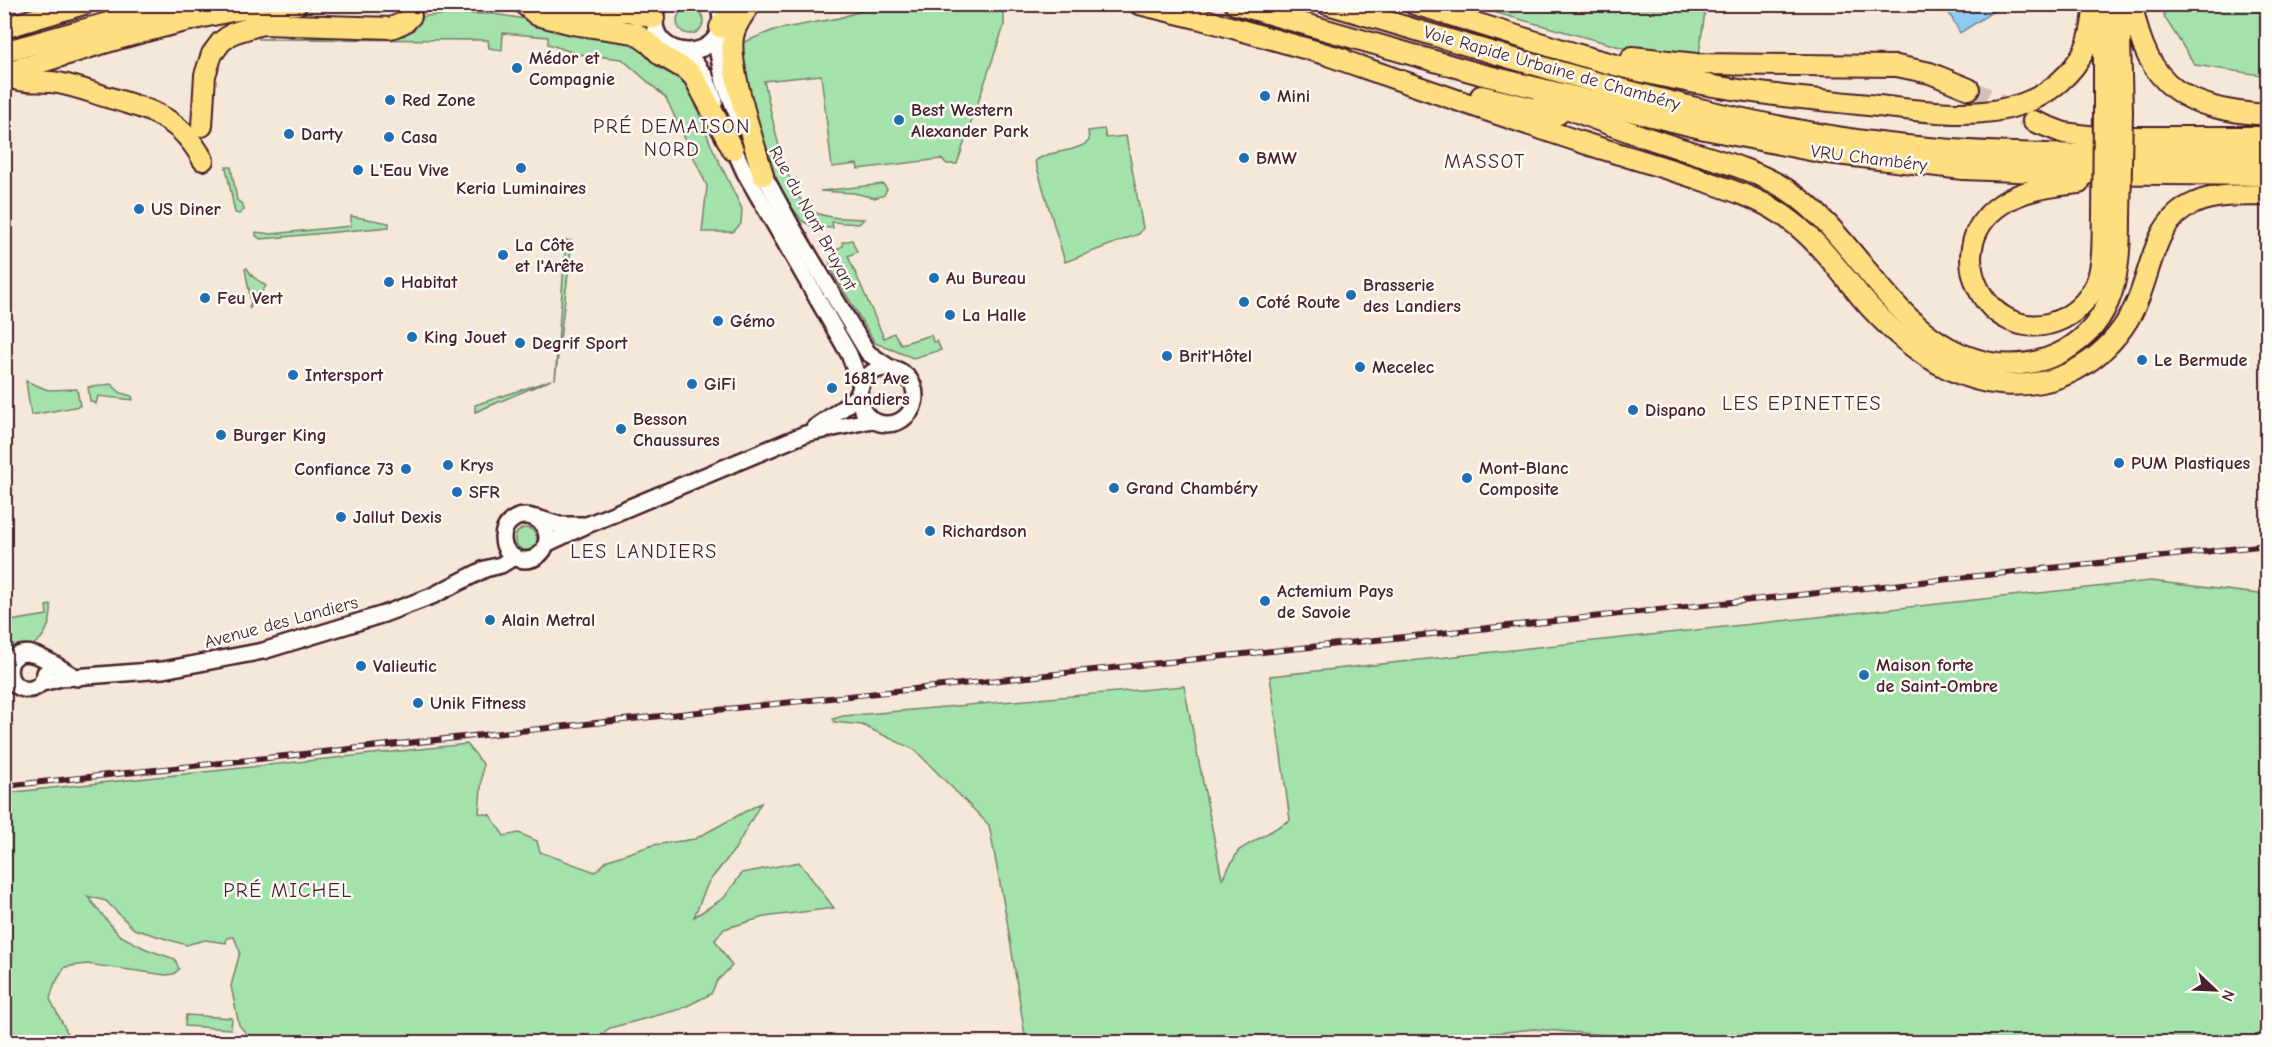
<svg xmlns="http://www.w3.org/2000/svg" width="2272" height="1047" font-family="'Comic Neue',sans-serif">
	<style>
		.green { fill: #a3e2ab; stroke: #76806b; stroke-width: 1.5 }
		.water { fill: #8dccee; stroke: #7287a0; stroke-width: 1.5 }
		.lines { fill: none; stroke-linecap: round; stroke-linejoin: round }
		.highway-tunnel { stroke: #d3c0b6; stroke-width: 20; stroke-dasharray: 20 10; stroke-linecap: butt }
		.secondary-casing { stroke: #4a1f2b; stroke-width: 20 }
		.highway-casing { stroke: #4a1f2b; stroke-width: 24 }
		.secondary { stroke: #fdfcf7; stroke-width: 15 }
		.highway { stroke: #fedf80; stroke-width: 20 }
		.rail-casing { stroke: #4a1f2b; stroke-width: 6 }
		.rail { stroke: #fdfcf7; stroke-width: 4; stroke-dasharray: 11; stroke-linecap: butt }
		.highway-bridge-casing { stroke: #4a1f2b; stroke-width: 24; stroke-linecap: butt }
		.highway-bridge { stroke: #fedf80; stroke-width: 20 }
		.poi-dot { fill: #1f6fb2; stroke: #fdfcf7; stroke-width: 2 }
		.labels { text-anchor: middle; stroke-width: 5; stroke-linejoin: round; paint-order: stroke }
		.poi-label { font-size: 18px; font-weight: bold; fill: #4a1f2b; stroke: #fdfcf7; text-anchor: start }
		.street-label { font-size: 18px; fill: #4a1f2b; stroke: #fdfcf7 }
		.neighbourhood-label { font-size: 20px; letter-spacing: 1.5px; fill: #4a1f2b; stroke: #fdfcf7 }
	</style>
	<rect width="100%" height="100%" fill="#f5e8d9"/>
	<filter id="ink" filterUnits="userSpaceOnUse"><feTurbulence type="fractalNoise" baseFrequency=".0167" numOctaves="2"/><feDisplacementMap in="SourceGraphic" scale="12" xChannelSelector="R" yChannelSelector="G"/><feConvolveMatrix kernelMatrix="1 2 1 2 8 2 1 2 1" color-interpolation-filters="sRGB"/></filter>
	<g filter="url(#ink)">
		<g class="green">
			<path d="M880,5H998L1004,16V26L957,164H947L941,159L858,169L857,164L832,167L821,75L764,81C772,112 784,197 814,212C829,219 848,218 864,219L859,224L832,222L833,228L813,227L802,221L781,192L749,107L739,44L774,30L839,18Z"/>
			<path d="M1468,5H1706L1699,54L1624,48Z"/>
			<path d="M2162,5H2267V76L2195,65L2165,18Z"/>
			<circle cx="690" cy="21" r="13"/>
			<path d="M460,14H494L525,19L577,33L626,35L659,68L678,78L689,88L711,145L742,209L741,224L733,232H702L707,186L666,98L622,59L577,54L548,44V37L503,33L502,50L489,48L488,40L258,39L404,36L424,16Z"/>
			<path d="M1104,129L1106,138L1126,136L1143,228L1139,234L1065,262L1035,161C1051,149 1074,154 1089,141L1088,131Z"/>
			<path d="M226,167H231L237,200L243,205L244,210L239,214L235,213Z"/>
			<path d="M883,184L887,189L884,195L875,198L854,193L820,191Z"/>
			<path d="M351,216L389,223V227L261,239L256,236V232L271,234L351,226Z"/>
			<path d="M566,240L572,241L555,380Z"/>
			<path d="M852,240L857,252L848,256L884,338L894,333L901,344L931,335L933,342L937,341L941,350L913,358L875,343L830,268C829,258 834,249 843,246L842,242Z"/>
			<path d="M247,268L252,276L266,286L249,309L251,301L245,269Z"/>
			<path d="M551,380L475,412V405Z"/>
			<path d="M26,381L48,390L77,389L80,406L31,415Z"/>
			<path d="M111,384L121,393L132,396L133,400L98,396L96,404L90,401L88,387Z"/>
			<circle cx="526" cy="539" r="11"/>
			<path d="M2151,581L2267,595V1042H1652V1039L1534,1029L1477,1035L1435,1042H1026L1007,921L989,825L915,750L862,725L834,722L833,719L843,716L1184,686L1222,879L1239,850L1290,820L1270,676Z"/>
			<path d="M51,605C53,632 32,661 5,640L4,622L47,615L46,606Z"/>
			<path d="M467,744L483,764L479,813L490,815L504,836L519,833L537,841L540,852L595,872L608,860L653,845L695,839L761,803L735,849L708,883L694,917L724,898L742,873L799,862L834,908L764,917L724,929L715,940L732,966L717,981L711,994L681,1009L610,1028L590,1042H253L239,1025L231,986L240,952L234,937L227,938L226,943L205,940L186,945L134,929L106,901L87,896L119,935L146,949L175,959L179,969L174,974L166,975L87,964L65,967L54,985L50,999L72,1042H5V793Z"/>
			<path d="M186,1015L232,1018L231,1029L185,1026Z"/>
			<path d="M1531,1038L1575,1042H1487Z"/>
		</g>
		<path class="water" d="M1944,4H2003V5L1960,33Z"/>
		<g class="lines">
			<g class="highway-tunnel">
				<path d="M411,16L422,4"/>
				<path d="M1969,89L2033,121"/>
			</g>
			<defs>
				<g id="secondary">
					<path d="M658,4C636,66 739,67 718,4"/>
					<path d="M715,39L724,82L742,127"/>
					<path d="M687,52L705,76L715,101"/>
					<path d="M730,140L745,173L849,354L861,385"/>
					<path d="M759,166L791,225L868,353L890,368"/>
					<circle cx="887" cy="396" r="28"/>
					<path d="M814,428L843,408L859,394"/>
					<circle cx="525" cy="538" r="22"/>
					<path d="M537,518L559,525H584"/>
					<path d="M546,544L587,525L805,434L872,420"/>
					<path d="M10,665C4,691 40,700 45,673"/>
					<path d="M4,670C9,665 12,659 18,655C33,647 63,670 77,678"/>
					<path d="M42,683L61,678L163,670L263,651L384,614L432,596L485,569L501,565L514,557"/>
				</g>
				<g id="highway">
					<path d="M524,4L537,15L573,24L635,33L649,43L661,55L688,71L694,77L733,150"/>
					<path d="M552,4L587,11H629L654,18"/>
					<path d="M751,4C743,14 735,25 733,37C728,68 754,142 763,175"/>
					<path d="M1139,4L1201,19L1343,59"/>
					<path d="M1235,4L1480,74L1705,129L1820,152L1963,169L2065,173L2268,175"/>
					<path d="M1327,4C1492,51 1656,106 1825,135C1971,160 2121,154 2268,155"/>
					<path d="M1414,4C1498,29 1581,59 1666,77C1736,92 1807,99 1878,106C1924,111 1977,120 2022,104C2048,95 2073,74 2085,49C2092,35 2093,19 2095,4"/>
					<path d="M2119,4L2122,111"/>
					<path d="M2132,4C2147,89 2186,109 2268,115"/>
					<path d="M2104,7V111"/>
					<path d="M720,27L736,4"/>
					<path d="M4,28L84,4"/>
					<path d="M4,52L176,4"/>
					<path d="M1330,56C1416,86 1501,116 1587,144C1622,155 1656,165 1690,176C1722,187 1755,196 1783,215C1815,237 1837,268 1861,297C1905,348 1964,394 2036,383C2083,376 2122,341 2139,297C2153,262 2156,219 2195,203C2217,193 2244,196 2268,195"/>
					<path d="M1632,57L1696,64L1897,66L1930,73L1969,89"/>
					<path d="M4,74C79,50 155,26 232,11C253,7 275,6 297,4"/>
					<path d="M8,76C22,84 42,80 58,83C75,86 91,92 107,97C151,110 180,117 203,160"/>
					<path d="M1481,96L1558,114"/>
					<path d="M1544,99C1586,116 1628,132 1672,146C1709,158 1752,168 1786,189C1863,238 1897,351 1998,364C2022,366 2044,362 2064,351C2116,321 2120,271 2120,217"/>
					<path d="M2033,121L2064,133L2095,137H2268"/>
					<path d="M202,126L205,75L212,54L221,42L233,33L262,24L391,28L405,22L411,16"/>
					<path d="M2079,183C2052,186 2023,189 2000,205C1934,251 1992,354 2064,318C2079,310 2091,296 2097,281C2104,260 2102,238 2103,217"/>
				</g>
			</defs>
			<use href="#secondary" class="secondary-casing"/>
			<use href="#highway" class="highway-casing"/>
			<use href="#secondary" class="secondary"/>
			<use href="#highway" class="highway"/>
			<defs>
				<path id="rail" d="M4,786L2268,545"/>
			</defs>
			<use href="#rail" class="rail-casing"/>
			<use href="#rail" class="rail"/>
			<defs>
				<g id="highway-bridge">
					<path d="M2103,217L2104,111"/>
					<path d="M2120,217L2122,111"/>
				</g>
			</defs>
			<use href="#highway-bridge" class="highway-bridge-casing"/>
			<use href="#highway-bridge" class="highway-bridge"/>
		</g>
	</g>
	<g class="poi-dot">
		<circle cx="517" cy="68" r="6"/>
		<circle cx="1265" cy="96" r="6"/>
		<circle cx="390" cy="100" r="6"/>
		<circle cx="899" cy="120" r="6"/>
		<circle cx="289" cy="134" r="6"/>
		<circle cx="389" cy="137" r="6"/>
		<circle cx="1244" cy="158" r="6"/>
		<circle cx="521" cy="168" r="6"/>
		<circle cx="358" cy="170" r="6"/>
		<circle cx="139" cy="209" r="6"/>
		<circle cx="503" cy="255" r="6"/>
		<circle cx="934" cy="278" r="6"/>
		<circle cx="389" cy="282" r="6"/>
		<circle cx="1351" cy="295" r="6"/>
		<circle cx="205" cy="298" r="6"/>
		<circle cx="1244" cy="302" r="6"/>
		<circle cx="950" cy="315" r="6"/>
		<circle cx="718" cy="321" r="6"/>
		<circle cx="412" cy="337" r="6"/>
		<circle cx="520" cy="343" r="6"/>
		<circle cx="1167" cy="356" r="6"/>
		<circle cx="2142" cy="360" r="6"/>
		<circle cx="1360" cy="367" r="6"/>
		<circle cx="293" cy="375" r="6"/>
		<circle cx="692" cy="384" r="6"/>
		<circle cx="832" cy="388" r="6"/>
		<circle cx="1633" cy="410" r="6"/>
		<circle cx="621" cy="429" r="6"/>
		<circle cx="221" cy="435" r="6"/>
		<circle cx="2119" cy="463" r="6"/>
		<circle cx="448" cy="465" r="6"/>
		<circle cx="406" cy="469" r="6"/>
		<circle cx="1467" cy="478" r="6"/>
		<circle cx="1114" cy="488" r="6"/>
		<circle cx="457" cy="492" r="6"/>
		<circle cx="341" cy="517" r="6"/>
		<circle cx="930" cy="531" r="6"/>
		<circle cx="1265" cy="601" r="6"/>
		<circle cx="490" cy="620" r="6"/>
		<circle cx="361" cy="666" r="6"/>
		<circle cx="1864" cy="675" r="6"/>
		<circle cx="418" cy="703" r="6"/>
	</g>
	<g class="labels">
		<g class="poi-label">
			<text x="529" y="64">Médor et<tspan x="529" dy="21">Compagnie</tspan></text>
			<text x="1277" y="102">Mini</text>
			<text x="402" y="106">Red Zone</text>
			<text x="911" y="116">Best Western<tspan x="911" dy="21">Alexander Park</tspan></text>
			<text x="301" y="140">Darty</text>
			<text x="401" y="143">Casa</text>
			<text x="1256" y="164">BMW</text>
			<text x="370" y="176">L'Eau Vive</text>
			<text x="521" y="194" text-anchor="middle">Keria Luminaires</text>
			<text x="151" y="215">US Diner</text>
			<text x="515" y="251">La Côte<tspan x="515" dy="21">et l'Arête</tspan></text>
			<text x="946" y="284">Au Bureau</text>
			<text x="401" y="288">Habitat</text>
			<text x="1363" y="291">Brasserie<tspan x="1363" dy="21">des Landiers</tspan></text>
			<text x="217" y="304">Feu Vert</text>
			<text x="1256" y="308">Coté Route</text>
			<text x="962" y="321">La Halle</text>
			<text x="730" y="327">Gémo</text>
			<text x="424" y="343">King Jouet</text>
			<text x="532" y="349">Degrif Sport</text>
			<text x="1179" y="362">Brit'Hôtel</text>
			<text x="2154" y="366">Le Bermude</text>
			<text x="1372" y="373">Mecelec</text>
			<text x="305" y="381">Intersport</text>
			<text x="844" y="384">1681 Ave<tspan x="844" dy="21">Landiers</tspan></text>
			<text x="704" y="390">GiFi</text>
			<text x="1645" y="416">Dispano</text>
			<text x="633" y="425">Besson<tspan x="633" dy="21">Chaussures</tspan></text>
			<text x="233" y="441">Burger King</text>
			<text x="2131" y="469">PUM Plastiques</text>
			<text x="460" y="471">Krys</text>
			<text x="1479" y="474">Mont-Blanc<tspan x="1479" dy="21">Composite</tspan></text>
			<text x="394" y="475" text-anchor="end">Confiance 73</text>
			<text x="1126" y="494">Grand Chambéry</text>
			<text x="469" y="498">SFR</text>
			<text x="353" y="523">Jallut Dexis</text>
			<text x="942" y="537">Richardson</text>
			<text x="1277" y="597">Actemium Pays<tspan x="1277" dy="21">de Savoie</tspan></text>
			<text x="502" y="626">Alain Metral</text>
			<text x="1876" y="671">Maison forte<tspan x="1876" dy="21">de Saint-Ombre</tspan></text>
			<text x="373" y="672">Valieutic</text>
			<text x="430" y="709">Unik Fitness</text>
		</g>
		<g class="street-label">
			<text transform="translate(1552 68) rotate(16)" y="6">Voie Rapide Urbaine de Chambéry</text>
			<text transform="translate(1869 158) rotate(7)" y="6">VRU Chambéry</text>
			<text transform="translate(813 218) rotate(61)" y="6">Rue du Nant Bruyant</text>
			<text transform="translate(281 622) rotate(-15)" y="6">Avenue des Landiers</text>
		</g>
		<g class="neighbourhood-label">
			<text x="672" y="133">PRÉ DEMAISON<tspan x="672" dy="23">NORD</tspan></text>
			<text x="1485" y="168">MASSOT</text>
			<text x="1802" y="410">LES EPINETTES</text>
			<text x="644" y="558">LES LANDIERS</text>
			<text x="288" y="897">PRÉ MICHEL</text>
		</g>
	</g>
	<rect width="2272" height="1047" fill="none" stroke="#fdfcf7" stroke-width="24"/>
	<rect x="12" y="12" width="2248" height="1023" fill="none" stroke="#4a1f2b" stroke-width="2" filter="url(#ink)"/>
	<g transform="translate(2215 990) rotate(113)" stroke="#fdfcf7" stroke-width="4.5" paint-order="stroke">
	<path d="M0-4.5L10 22L0 15L-10 22Z" fill="#4a1f2b"/>
	<text y="-9" font-size="16" font-weight="bold" text-anchor="middle" fill="#4a1f2b">N</text>
	</g>
</svg>
